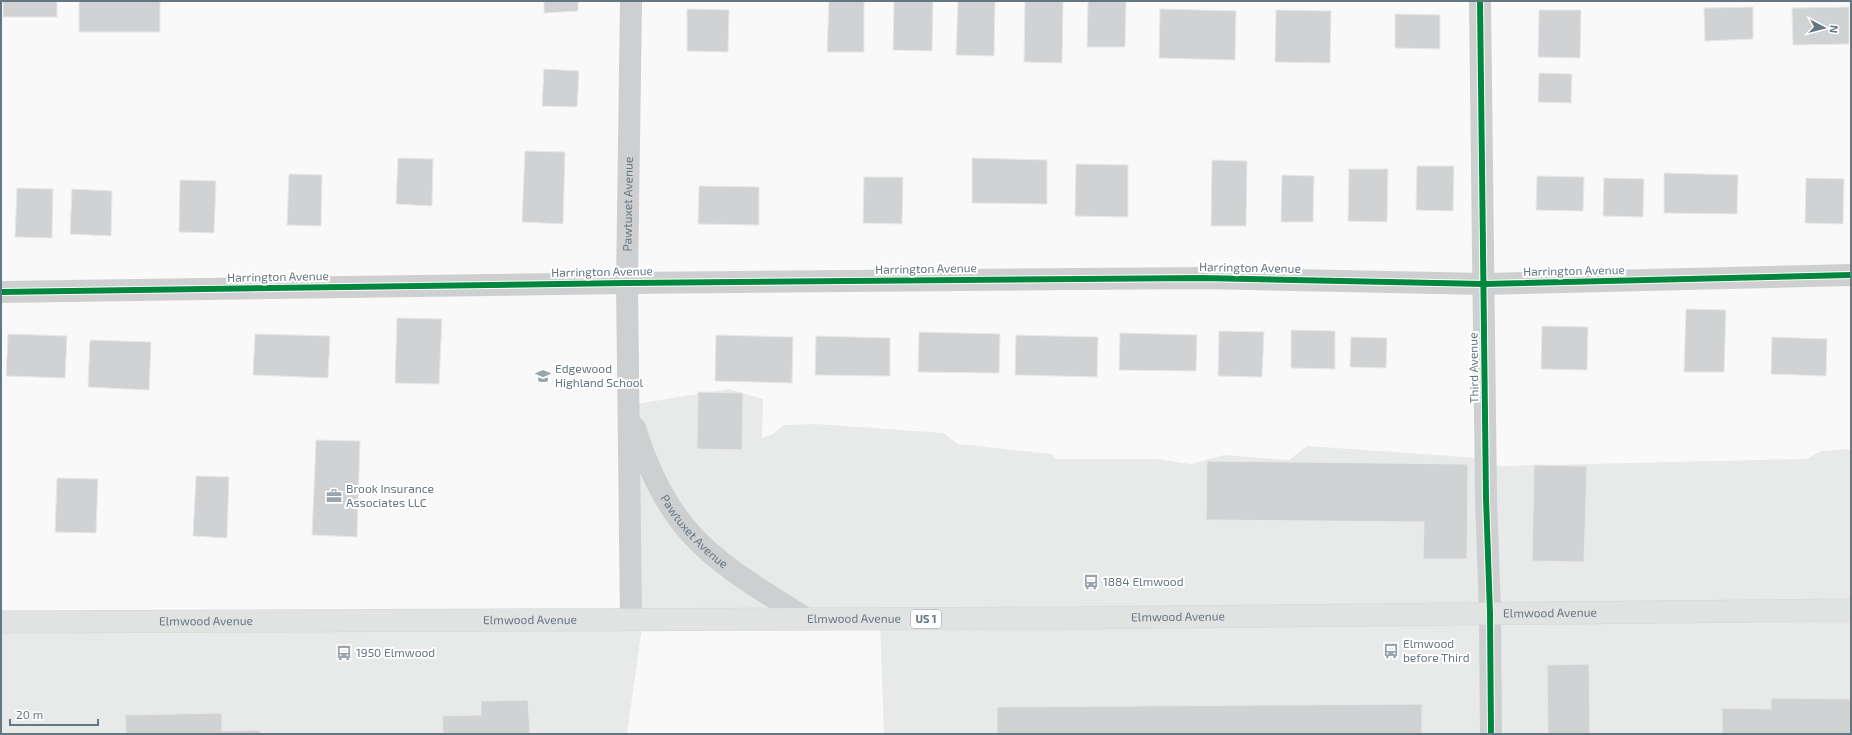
<svg xmlns="http://www.w3.org/2000/svg" width="1852" height="735" font-family="'Exo 2',sans-serif">
	<style>
		.built { fill: #e8e9e9 }
		.building { fill: #d0d2d3; stroke: #e8e8e8 }
		.lines { fill: none; stroke-linecap: round; stroke-linejoin: round }
		.major-casing { stroke: #d5d6d7; stroke-width: 23 }
		.minor { stroke: #cecfd0; stroke-width: 22 }
		.major { stroke: #e1e2e2; stroke-width: 22 }
		.cycleway-casing { stroke: #fff; stroke-width: 8 }
		.cycleway { stroke: #00873e; stroke-width: 6 }
		.labels { text-anchor: middle; stroke-width: 4; stroke-linejoin: round; paint-order: stroke }
		.shield { fill: #fff; stroke: #939fa8; stroke-width: 1 }
		.shield-label { font-size: 11px; font-weight: bold; fill: #657683 }
		.street-label { font-size: 12px; fill: #657683; stroke: #fff }
		.poi-label { font-size: 12px; fill: #657683; stroke: #fff; text-anchor: start }
	</style>
	<rect width="100%" height="100%" fill="#f9f9f9"/>
	<path class="built" d="M729,389L763,399L762,438L773,434L784,425L816,424L943,433L958,444L1052,454L1056,459H1155L1191,464L1224,455L1289,460L1307,446L1480,458L1499,466L1806,459L1821,451L1851,449V734H884L880,623L642,627L627,734H1V622H627L636,404Z"/>
	<g class="building">
		<rect x="3" y="1" width="54" height="16"/>
		<rect x="79" y="1" width="81" height="31"/>
		<path d="M544,1H578V11L544,13Z"/>
		<path d="M829,1H864V52H827Z"/>
		<path d="M894,1H933L932,51L893,50Z"/>
		<path d="M958,1H995L994,56L956,55Z"/>
		<path d="M1025,1H1063L1062,63L1024,62Z"/>
		<path d="M1088,1H1126L1125,47H1087Z"/>
		<path d="M1753,7V39L1705,41L1704,8Z"/>
		<path d="M1849,7V44L1793,45L1792,8Z"/>
		<path d="M687,9L729,10L728,52L687,51Z"/>
		<path d="M1160,9L1236,11L1235,60L1159,58Z"/>
		<path d="M1276,10L1331,11L1330,63L1275,62Z"/>
		<path d="M1539,10H1581L1580,58L1538,57Z"/>
		<path d="M1395,14L1440,15V49L1395,48Z"/>
		<path d="M544,69L579,71L577,107L542,106Z"/>
		<path d="M1539,73L1572,74L1571,103L1538,102Z"/>
		<path d="M525,151L565,152L563,224L522,222Z"/>
		<path d="M398,158L433,159L432,206L396,204Z"/>
		<path d="M972,158L1047,160V204L972,203Z"/>
		<path d="M1212,160L1247,161L1246,226H1211Z"/>
		<path d="M1076,164L1128,165V217L1075,216Z"/>
		<path d="M1417,166H1454L1453,211L1416,210Z"/>
		<path d="M1349,169H1388L1387,222L1348,221Z"/>
		<path d="M1664,173L1738,175L1737,214L1664,213Z"/>
		<path d="M289,174L322,175L321,226L287,225Z"/>
		<path d="M1282,175L1314,176L1313,222H1281Z"/>
		<path d="M1537,176L1584,177L1583,211L1536,210Z"/>
		<path d="M864,177H903L902,224L863,223Z"/>
		<path d="M1604,178L1644,179L1643,217L1603,216Z"/>
		<path d="M1806,178L1844,179L1843,224L1805,223Z"/>
		<path d="M180,180L216,181L214,233L179,232Z"/>
		<path d="M699,186L759,187V225L698,224Z"/>
		<path d="M17,188L53,189L52,238L15,237Z"/>
		<path d="M72,189L112,191L111,236L70,234Z"/>
		<path d="M1686,309L1726,310L1724,372H1684Z"/>
		<path d="M397,318L442,319L439,384L395,383Z"/>
		<path d="M1542,326L1588,327L1587,370L1541,369Z"/>
		<path d="M1291,330L1335,331V369L1291,368Z"/>
		<path d="M1219,331L1264,332L1262,377L1218,376Z"/>
		<path d="M919,332L1000,334L999,373L918,372Z"/>
		<path d="M1120,333L1197,335L1196,371L1119,370Z"/>
		<path d="M8,334L67,336L65,378L6,376Z"/>
		<path d="M255,334L330,336L328,378L253,375Z"/>
		<path d="M716,335L793,337L792,383L715,381Z"/>
		<path d="M1016,335L1098,337L1097,377L1015,375Z"/>
		<path d="M816,336L890,338V376L815,375Z"/>
		<path d="M1351,337L1387,338L1386,368L1350,367Z"/>
		<path d="M1772,337L1827,339L1826,376L1771,374Z"/>
		<path d="M90,340L151,342L149,390L88,387Z"/>
		<path d="M698,392L743,393L742,450L697,449Z"/>
		<path d="M316,440L360,441L357,537L312,535Z"/>
		<path d="M1207,461L1468,464L1467,559H1423L1424,522L1206,520Z"/>
		<path d="M1534,465L1587,466L1584,562L1532,561Z"/>
		<path d="M196,476L229,477L227,538L193,536Z"/>
		<path d="M57,478L98,479L96,533L55,532Z"/>
		<path d="M1589,664L1590,734H1548L1547,665Z"/>
		<path d="M1771,698L1851,699V734H1722V708L1771,709Z"/>
		<path d="M528,700L530,734H443L442,716L481,715V701Z"/>
		<path d="M1422,704V734H997V707Z"/>
		<path d="M222,713V731L260,730V734H126L125,715Z"/>
	</g>
	<g class="lines">
		<defs>
			<g id="major">
				<path id="s3" d="M1,622L1076,618L1851,610"/>
			</g>
		</defs>
		<use href="#major" class="major-casing"/>
		<g class="minor">
			<path d="M1480,1L1486,498L1490,613L1491,734"/>
			<path d="M1,292L627,283L1203,278L1484,284L1851,275"/>
			<path id="s1" d="M635,428C647,466 664,505 692,535C724,570 767,593 807,619"/>
			<path id="s2" d="M631,620L627,283L631,1"/>
		</g>
		<use href="#major" class="major"/>
		<defs>
			<g id="cycleway">
				<path d="M1480,1L1486,498L1490,613L1491,734"/>
				<path d="M1,292L627,283L1203,278L1484,284L1851,275"/>
			</g>
		</defs>
		<use href="#cycleway" class="cycleway-casing"/>
		<use href="#cycleway" class="cycleway"/>
	</g>
	<defs>
		<symbol id="school-bare" viewBox="-9 -9 18 18"><path d="M0-5L7-2L0 1L-7-2ZM-4 1L0 2.5L4 1V4Q0 6-4 4Z" fill="#99a4ac" stroke="#fff" stroke-width="2.5" paint-order="stroke"/></symbol>
		<symbol id="office-bare" viewBox="-9 -9 18 18"><path d="M-6-3h4V-5.5h4V-3h4V5H-6ZM-1-4.5V-3h2v-1.5ZM-6 0V1H6V0Z" fill="#99a4ac" stroke="#fff" stroke-width="2.5" paint-order="stroke"/></symbol>
		<symbol id="bus-bare" viewBox="-9 -9 18 18"><path d="M-5-6H5V4H4V6H2V4H-2V6H-4V4H-5ZM-3.5-4V0h7V-4ZM-3.5 1.2v1.5H-2V1.2ZM2 1.2v1.5H3.5V1.2Z" fill="#99a4ac" stroke="#fff" stroke-width="2.5" paint-order="stroke"/></symbol>
	</defs>
	<g fill-rule="evenodd">
		<use href="#school-bare" x="532" y="365" width="22" height="22"/>
		<use href="#office-bare" x="323" y="485" width="22" height="22"/>
		<use href="#bus-bare" x="1080" y="571" width="22" height="22"/>
		<use href="#bus-bare" x="1380" y="640" width="22" height="22"/>
		<use href="#bus-bare" x="333" y="642" width="22" height="22"/>
	</g>
	<g class="labels">
		<rect class="shield" x="911" y="610" width="30" height="18" rx="3"/>
		<g class="shield-label">
			<text x="926" y="623">US 1</text>
		</g>
		<g class="street-label">
			<text dy="4" stroke="none"><textPath href="#s2" startOffset="416">Pawtuxet Avenue</textPath></text>
			<text transform="translate(1250 268) rotate(1)" y="4">Harrington Avenue</text>
			<text transform="translate(926 269) rotate(-1)" y="4">Harrington Avenue</text>
			<text transform="translate(1574 271) rotate(-1)" y="4">Harrington Avenue</text>
			<text transform="translate(602 272) rotate(-1)" y="4">Harrington Avenue</text>
			<text transform="translate(278 277) rotate(-1)" y="4">Harrington Avenue</text>
			<text transform="translate(1474 368) rotate(-91)" y="4">Third Avenue</text>
			<text dy="4" stroke="none"><textPath href="#s1" startOffset="121">Pawtuxet Avenue</textPath></text>
			<text dy="4" stroke="none"><textPath href="#s3" startOffset="1549">Elmwood Avenue</textPath></text>
			<text dy="4" stroke="none"><textPath href="#s3" startOffset="1177">Elmwood Avenue</textPath></text>
			<text dy="4" stroke="none"><textPath href="#s3" startOffset="529">Elmwood Avenue</textPath></text>
			<text dy="4" stroke="none"><textPath href="#s3" startOffset="853">Elmwood Avenue</textPath></text>
			<text dy="4" stroke="none"><textPath href="#s3" startOffset="205">Elmwood Avenue</textPath></text>
		</g>
		<g class="poi-label">
			<text x="555" y="373">Edgewood<tspan x="555" dy="14">Highland School</tspan></text>
			<text x="346" y="493">Brook Insurance<tspan x="346" dy="14">Associates LLC</tspan></text>
			<text x="1103" y="586">1884 Elmwood</text>
			<text x="1403" y="648">Elmwood<tspan x="1403" dy="14">before Third</tspan></text>
			<text x="356" y="657">1950 Elmwood</text>
		</g>
	</g>
	<rect width="1852" height="735" fill="none" stroke="#657683" stroke-width="4"/>
	<g transform="translate(1824 28) rotate(97)" stroke="#ffffff" stroke-width="3" paint-order="stroke">
	<path d="M0-3L7 15L0 10L-7 15Z" fill="#657683"/>
	<text y="-6" font-size="11" font-weight="bold" text-anchor="middle" fill="#657683">N</text>
	</g>
	<path d="M10 719v6h88v-6" fill="none" stroke="#657683" stroke-width="2"/>
	<text x="16" y="719" font-size="12" fill="#657683" stroke="#ffffff" stroke-width="3" paint-order="stroke">20 m</text>
</svg>
